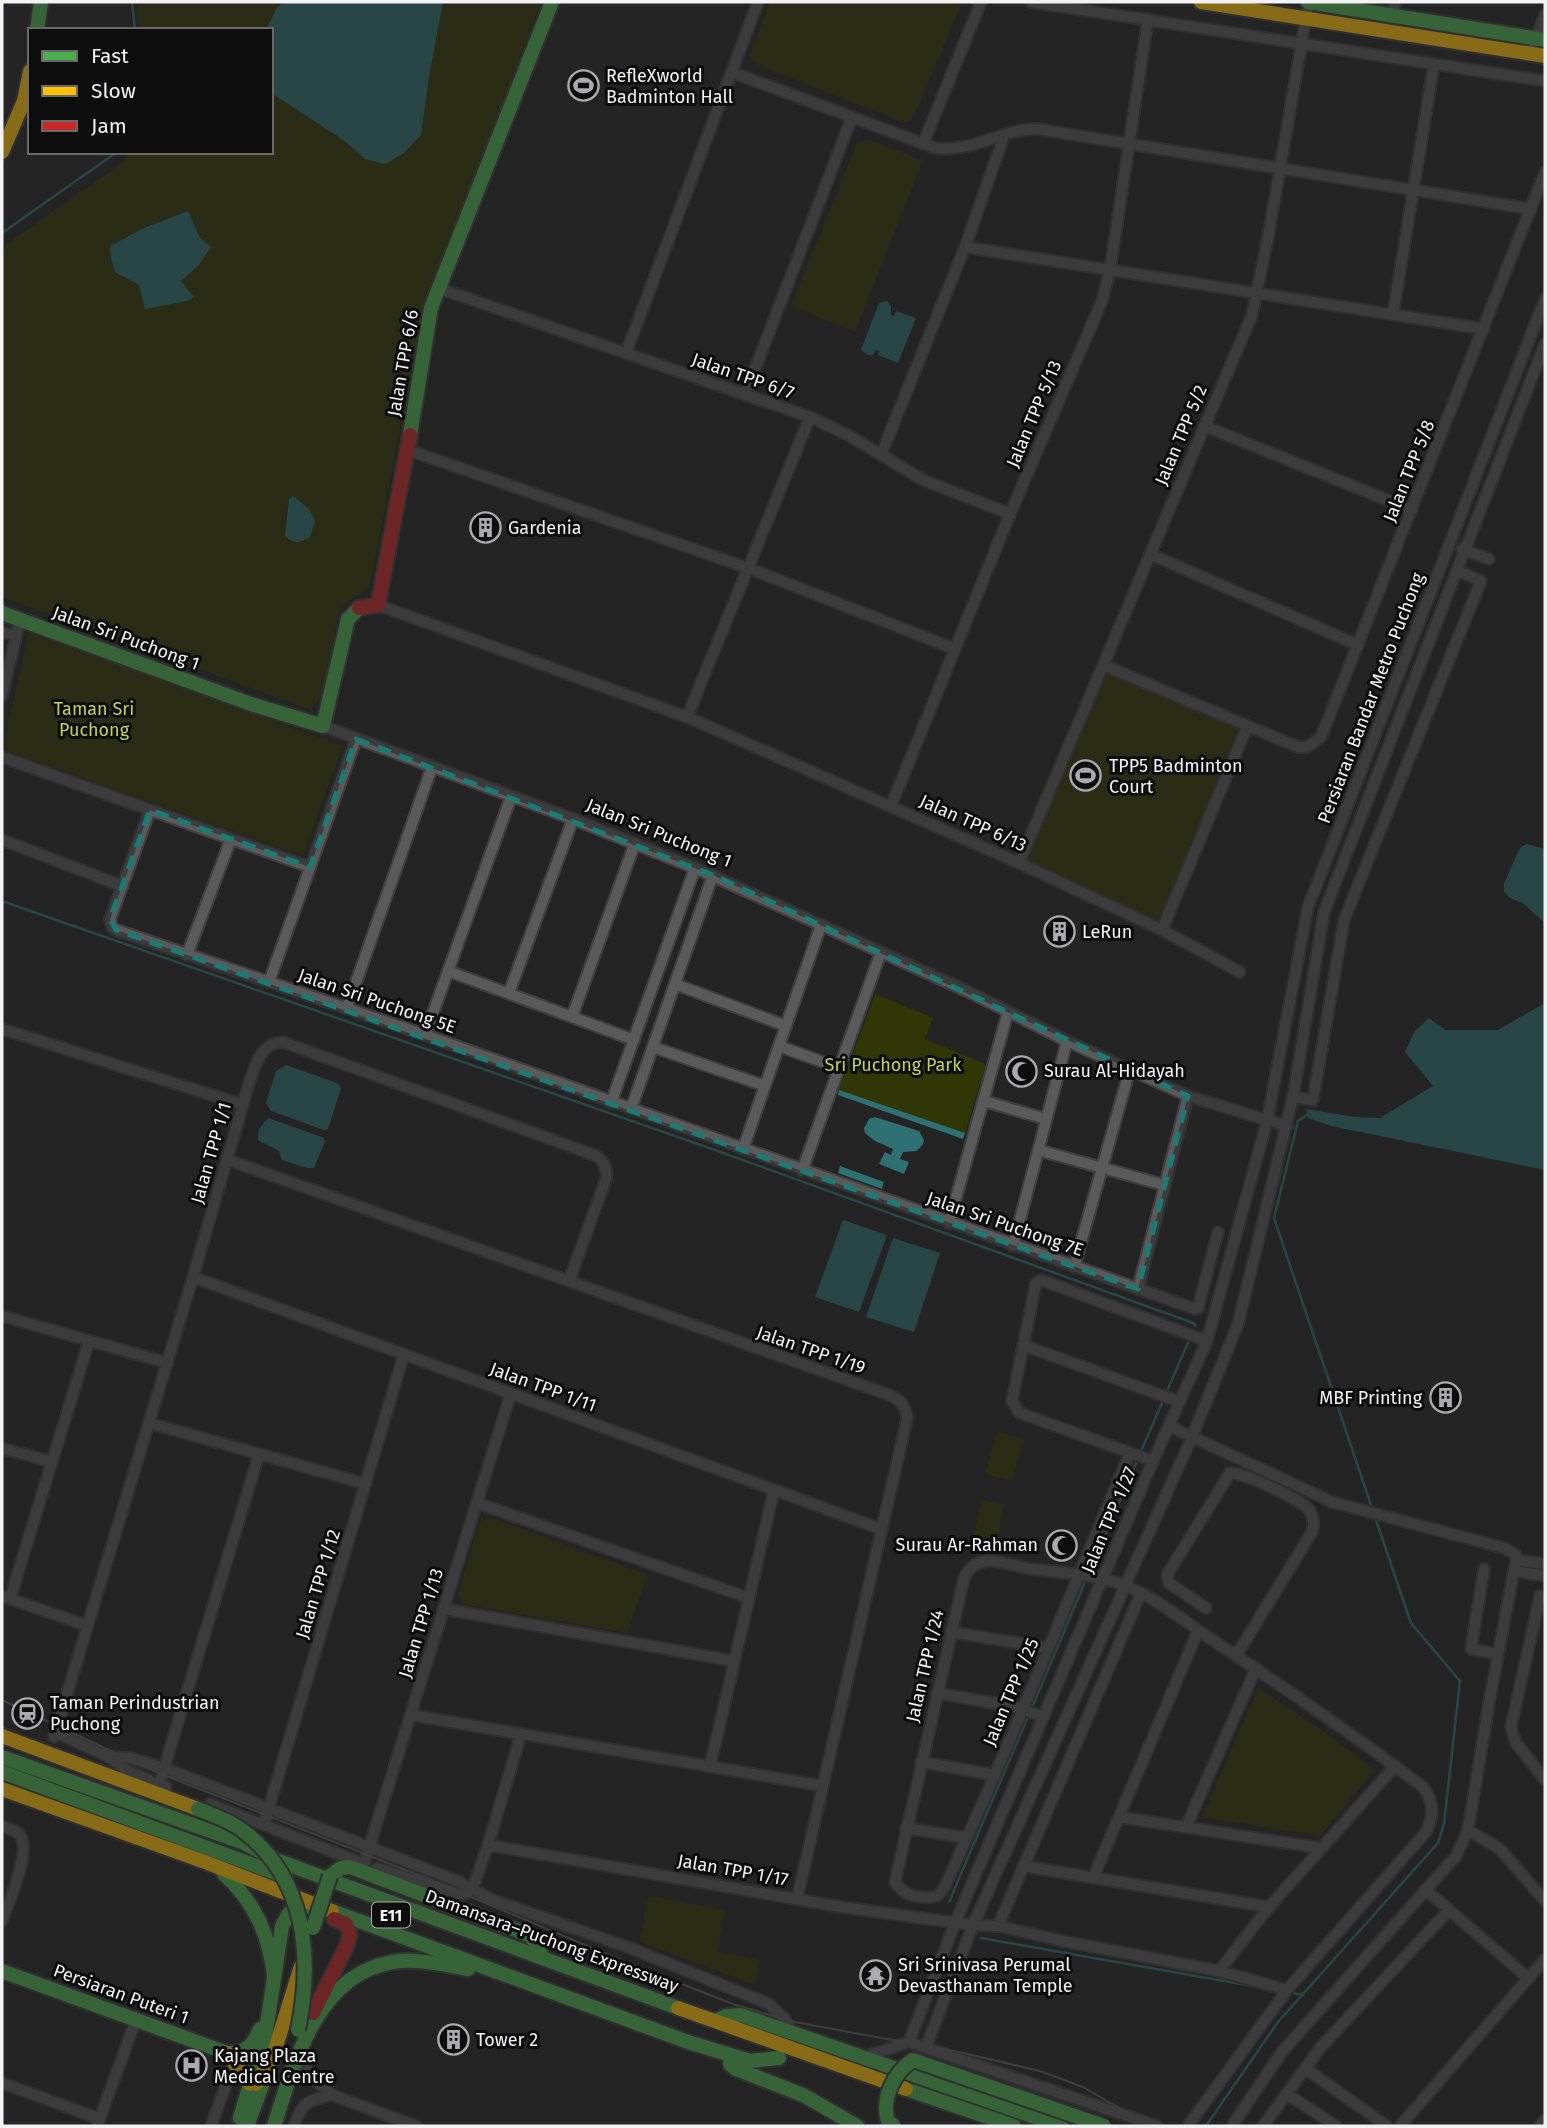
<svg xmlns="http://www.w3.org/2000/svg" width="1547" height="2128" font-family="'Fira Sans',sans-serif">
	<style>
		.green { fill: #313606; fill-rule: evenodd }
		.water { fill: #2f7072 }
		.lines { fill: none; stroke-linecap: round; stroke-linejoin: round }
		.stream { stroke: #2f7072; stroke-width: 2.5 }
		.street-casing { stroke: #3f3f40; stroke-width: 14 }
		.fast-casing { stroke: #3f3f40; stroke-width: 18 }
		.slow-casing { stroke: #3f3f40; stroke-width: 18 }
		.jam-casing { stroke: #3f3f40; stroke-width: 18 }
		.street { stroke: #5a5a5b; stroke-width: 10 }
		.fast { stroke: #4caf50; stroke-width: 14 }
		.slow { stroke: #ffc107; stroke-width: 14 }
		.jam { stroke: #c62828; stroke-width: 14 }
		.tram { stroke: #5d5d5e; stroke-width: 2 }
		.fast-bridge-casing { stroke: #3f3f40; stroke-width: 18; stroke-linecap: butt }
		.fast-bridge { stroke: #4caf50; stroke-width: 14 }
		.marked { fill: none; stroke: #1a7c75; stroke-width: 5; stroke-dasharray: 14 9; stroke-linejoin: round }
		.labels { text-anchor: middle; stroke-width: 6; stroke-linejoin: round; paint-order: stroke }
		.shield { fill: #0d0d0e; stroke: #aeadaf; stroke-width: 2 }
		.shield-label { font-size: 16px; font-weight: bold; fill: #f3f2f4 }
		.poi-label { font-size: 18px; fill: #f3f2f4; stroke: #0d0d0e; text-anchor: start }
		.street-label { font-size: 18px; fill: #f3f2f4; stroke: #0d0d0e }
		.park-label { font-size: 18px; fill: #c1d259; stroke: #0d0d0e }
	</style>
	<rect width="100%" height="100%" fill="#242425"/>
	<g class="green">
		<path d="M136,2H284L275,10L266,30H140Z"/>
		<path d="M443,2H541L450,244L425,296L370,587L344,604L338,615L322,697L311,710L2,597V251L8,243L119,165L129,152H271V89L274,95L345,141L365,159L421,134L429,77ZM188,211L200,239L211,247L191,273L181,281L188,288L145,309L139,285L110,246L144,228ZM293,497L309,509L310,537L299,543L284,525L289,500Z"/>
		<path d="M770,2H957L960,7L913,118L905,123L756,64L749,56Z"/>
		<path d="M869,139L923,161L855,332L791,306L856,145Z"/>
		<path d="M29,633L343,746L303,856L2,749Z"/>
		<path d="M1106,672L1240,729L1158,921L1026,860Z"/>
		<path d="M875,994L933,1018L925,1039L986,1064L965,1133L839,1090Z"/>
		<path d="M997,1432L1024,1439L1012,1481L985,1474Z"/>
		<path d="M981,1500L1004,1504L996,1546L973,1541Z"/>
		<path d="M490,1517L648,1575L627,1633L462,1604L458,1594L479,1522Z"/>
		<path d="M1258,1688L1322,1730L1375,1770L1320,1836L1202,1817Z"/>
		<path d="M648,1896L725,1910L718,1952L760,1960L755,1985L640,1942Z"/>
	</g>
	<g class="water">
		<path d="M284,2H443L429,77L421,135L404,153L385,164L365,159L345,141L274,95L271,89V30H266L276,9Z"/>
		<path d="M188,211L200,238L211,247L198,266L181,281L194,297L187,301L145,309L139,285L115,272L111,258L110,246L144,228Z"/>
		<path d="M887,301L891,306V315L894,316L896,311L916,318L898,363L878,355L879,351L875,350L873,355H868L861,350L879,303Z"/>
		<path d="M293,496L309,509L315,521L310,537C300,543 293,545 285,535L289,499Z"/>
		<path d="M1527,844L1545,849V923L1523,903L1510,898L1504,891V884L1516,856L1521,847Z"/>
		<path d="M1545,1003V1170L1331,1126L1308,1118L1306,1109L1355,1117L1380,1118L1433,1086L1405,1052L1415,1031L1429,1018L1445,1030H1498Z"/>
		<path d="M286,1065L337,1083L341,1088L328,1129L324,1130L271,1111L266,1103L276,1071Z"/>
		<path d="M839,1090L965,1133L963,1139L838,1095Z"/>
		<path d="M875,1117L919,1131L924,1140L923,1144L917,1151L903,1152L900,1159L909,1162L904,1174L879,1164L885,1152L891,1155L893,1149L875,1141L865,1133L864,1128L869,1119Z"/>
		<path d="M268,1118L322,1137L325,1141L314,1168H307L282,1160L279,1151L258,1140L259,1129Z"/>
		<path d="M840,1166L884,1182L882,1189L838,1173Z"/>
		<path d="M843,1220L887,1235L859,1312L815,1297Z"/>
		<path d="M893,1238L940,1253L914,1332L866,1317Z"/>
	</g>
	<g class="lines">
		<g class="stream">
			<path d="M132,2L135,30"/>
			<path d="M2,233L117,152"/>
			<path d="M2,901L715,1150L1185,1320L1195,1324V1326"/>
			<path d="M1308,1114L1298,1121L1274,1218L1372,1508"/>
			<path d="M1168,1389L1189,1340"/>
			<path d="M1142,1449L1162,1403"/>
			<path d="M1091,1568L1136,1463"/>
			<path d="M1033,1705L1085,1582"/>
			<path d="M949,1902L1027,1719"/>
			<path d="M981,1938L1258,1987"/>
			<path d="M1289,1992L1303,1995"/>
			<path d="M1206,2126L1278,2022L1438,1843L1444,1824L1460,1681L1411,1623L1375,1517"/>
		</g>
		<defs>
			<g id="street">
				<path d="M1031,2L1545,81"/>
				<path d="M1391,15L1396,2"/>
				<path d="M1534,45L1545,15"/>
				<path d="M731,72L935,148C972,153 1001,129 1037,129L1531,209"/>
				<path d="M923,144L981,2"/>
				<path d="M965,247L1484,329"/>
				<path d="M438,288L810,417L848,435L923,480L1010,514"/>
				<path d="M1393,314L1434,64"/>
				<path d="M626,353L758,2"/>
				<path d="M745,395L852,117"/>
				<path d="M1204,426L1412,510"/>
				<path d="M408,450L748,568L955,649"/>
				<path d="M881,455L965,247L1004,136"/>
				<path d="M1462,549L1489,559"/>
				<path d="M1150,554L1358,645"/>
				<path d="M378,605L687,717L1019,863L1162,930L1240,972"/>
				<path d="M2,632L16,636"/>
				<path d="M1103,665L1298,747H1307L1321,737L1545,172"/>
				<path d="M2,696L20,620"/>
				<path d="M687,717L810,417"/>
				<path d="M323,726L573,819L695,868L967,991L1067,1041L1188,1096L1287,1126"/>
				<path d="M2,757L310,867"/>
				<path d="M891,806L1010,514L1102,301L1110,270L1148,19"/>
				<path d="M150,810L110,919L112,927L116,930L425,1035L1195,1309L1198,1308L1218,1232"/>
				<path d="M3,840L122,886"/>
				<path d="M1019,863L1252,315L1269,232L1307,12"/>
				<path d="M1162,930L1247,727"/>
				<path d="M187,955L231,839"/>
				<path d="M448,971L634,1040"/>
				<path d="M269,982L356,739"/>
				<path d="M675,984L786,1026"/>
				<path d="M509,993L573,819"/>
				<path d="M347,1008L432,767"/>
				<path d="M572,1017L635,843"/>
				<path d="M2,1029L243,1105"/>
				<path d="M425,1035L511,797"/>
				<path d="M779,1046L839,1068"/>
				<path d="M653,1047L765,1086"/>
				<path d="M1293,1097L1313,1100L1344,920L1481,581L1458,571"/>
				<path d="M984,1101L1046,1119"/>
				<path d="M611,1103L695,868"/>
				<path d="M631,1109L713,875"/>
				<path d="M743,1149L821,925"/>
				<path d="M1038,1150L1164,1185"/>
				<path d="M228,1160L884,1393C897,1398 907,1403 907,1419L797,1899"/>
				<path d="M802,1171L881,952"/>
				<path d="M949,1223L1008,1012"/>
				<path d="M1013,1246L1067,1041"/>
				<path d="M1074,1267L1130,1069"/>
				<path d="M193,1277L881,1529"/>
				<path d="M1138,1289L1188,1096"/>
				<path d="M2,1316L168,1363"/>
				<path d="M1023,1345L1180,1402"/>
				<path d="M149,1423L366,1484"/>
				<path d="M1169,1426L1332,1502L1504,1548L1516,1555V1560"/>
				<path d="M2,1448L52,1462"/>
				<path d="M1130,1453C1069,1597 1011,1743 945,1886L938,1896C922,1900 903,1896 895,1882L964,1578C977,1551 1001,1563 1025,1568C1058,1573 1092,1573 1123,1585C1156,1597 1185,1622 1214,1641C1285,1688 1355,1736 1423,1787C1434,1801 1434,1816 1426,1832L1287,1990L1188,2126"/>
				<path d="M1153,1461L1020,1413L1012,1401L1036,1283L1041,1280L1207,1341"/>
				<path d="M477,1503L749,1598"/>
				<path d="M1516,1560L1545,1564"/>
				<path d="M1484,1569L1471,1649L1498,1654"/>
				<path d="M1514,1571L1545,1576"/>
				<path d="M2,1596L88,1626"/>
				<path d="M1540,1596L1511,1727L1516,1743L1545,1780"/>
				<path d="M10,1599L89,1341"/>
				<path d="M1206,1608L1169,1583L1167,1575L1230,1473C1243,1472 1303,1500 1310,1511C1314,1518 1314,1525 1312,1532L1236,1656"/>
				<path d="M444,1609L734,1661"/>
				<path d="M951,1632L1048,1648"/>
				<path d="M937,1693L1016,1707L1043,1717"/>
				<path d="M411,1715L823,1786"/>
				<path d="M55,1732L109,1757L127,1771L166,1787"/>
				<path d="M54,1737L193,1277L250,1080C257,1062 261,1043 283,1042L597,1156C605,1163 607,1168 606,1179L569,1281"/>
				<path d="M109,1757L131,1758L164,1768L457,1881L493,1900L630,1948L769,2004L785,2019L792,2032"/>
				<path d="M921,1762L995,1775"/>
				<path d="M710,1767L774,1490"/>
				<path d="M159,1785L259,1454"/>
				<path d="M210,1804L362,1863"/>
				<path d="M1119,1817L1320,1848"/>
				<path d="M264,1824L404,1354"/>
				<path d="M2,1826C6,1828 14,1830 18,1833C34,1847 8,1904 2,1921"/>
				<path d="M1186,1827L1256,1668"/>
				<path d="M906,1828L967,1838"/>
				<path d="M1468,1830L1500,1849L1545,1901"/>
				<path d="M488,1845L841,1907L973,1925L998,1926L1063,1941L1219,1971L1287,1990"/>
				<path d="M364,1864L511,1393"/>
				<path d="M1023,1866L1269,1907"/>
				<path d="M377,1868L459,1894L467,1893L472,1890L488,1845L521,1734"/>
				<path d="M1093,1878L1198,1631"/>
				<path d="M1425,1889L1528,1978"/>
				<path d="M998,1926L1141,1593"/>
				<path d="M1219,1971L1269,1907L1395,1766"/>
				<path d="M909,2042L955,1923L1153,1461L1207,1341L1267,1121L1308,907L1545,299"/>
				<path d="M926,2047L973,1925L1192,1437L1238,1324L1293,1097L1324,912L1545,344"/>
				<path d="M303,2053L307,2074L332,2095L416,2126"/>
				<path d="M865,2057L909,2042L1157,2126"/>
				<path d="M1306,2069L1387,2126"/>
				<path d="M2,2083L100,2119"/>
				<path d="M1287,2094L1336,2126"/>
				<path d="M97,2126L136,2020"/>
				<path d="M211,2126L234,2063"/>
				<path d="M294,2126C303,2101 307,2101 332,2095"/>
				<path d="M1232,2126L1281,2053L1456,1856L1468,1830L1490,1697L1516,1560"/>
				<path d="M1263,2126L1321,2047L1448,1911"/>
				<path d="M1400,2126L1545,1959"/>
				<path d="M1540,2126L1545,2120"/>
			</g>
			<g id="fast">
				<path d="M1308,2L1545,40"/>
				<path d="M37,30L41,2"/>
				<path d="M410,435L431,308L552,2"/>
				<path d="M2,613L251,704L323,726L348,619L359,608"/>
				<path d="M2,1757L244,1843L276,1860L678,2008"/>
				<path d="M2,1772L286,1877"/>
				<path d="M224,1874C255,1903 269,1934 274,1976"/>
				<path d="M330,1876L341,1868L350,1867L529,1935L538,1945L542,1958"/>
				<path d="M332,1911L688,2042L750,2061L779,2058"/>
				<path d="M2,1971L227,2053C245,2054 254,2045 260,2029"/>
				<path d="M715,2021L726,2016L741,2015L1061,2126"/>
				<path d="M730,2064L736,2069L803,2095L857,2126"/>
				<path d="M906,2089L1014,2126"/>
				<path d="M240,2118L266,2031L282,1926L290,1912L305,1908"/>
				<path d="M247,2126L266,2075"/>
				<path d="M274,2126C294,2063 317,1974 393,1962C418,1958 444,1965 468,1969"/>
			</g>
			<g id="slow">
				<path d="M1201,2L1545,56"/>
				<path d="M2,152L24,101L30,71"/>
				<path d="M2,1736L198,1809"/>
				<path d="M2,1789L205,1862L332,1911"/>
				<path d="M678,2008L906,2089"/>
				<path d="M227,2053L250,2084"/>
				<path d="M256,2084L273,2056L301,1966"/>
			</g>
			<g id="jam">
				<path d="M359,608L378,605L410,435"/>
				<path d="M313,2013L347,1945L350,1934L346,1924L334,1919"/>
			</g>
		</defs>
		<use href="#street" class="street-casing"/>
		<use href="#fast" class="fast-casing"/>
		<use href="#slow" class="slow-casing"/>
		<use href="#jam" class="jam-casing"/>
		<use href="#street" class="street"/>
		<use href="#fast" class="fast"/>
		<use href="#slow" class="slow"/>
		<use href="#jam" class="jam"/>
		<path class="tram" d="M2,1700L156,1772L426,1878L628,1963L733,2004L795,2022L963,2053L1040,2071L1083,2087L1150,2126"/>
		<defs>
			<g id="fast-bridge">
				<path d="M198,1809C213,1815 229,1820 242,1830C306,1878 313,1957 298,2030"/>
				<path d="M313,1928L330,1876"/>
				<path d="M894,2126L888,2121C881,2099 894,2072 913,2060L1104,2126"/>
			</g>
		</defs>
		<use href="#fast-bridge" class="fast-bridge-casing"/>
		<use href="#fast-bridge" class="fast-bridge"/>
	</g>
	<path d="M0 0H1547V2128H0ZM356,739L713,875L1188,1096L1138,1289L116,930L110,919L150,810L310,867Z" fill="#242425" fill-opacity=".55" fill-rule="evenodd"/>
	<path class="marked" d="M356,739L713,875L1188,1096L1138,1289L116,930L110,919L150,810L310,867Z"/>
	<defs>
		<symbol id="stadium-ring" viewBox="-11 -11 22 22"><circle r="9.5" fill="#0d0d0e" stroke="#abaaac" stroke-width="1.5"/><path d="M0-5a6.5 5 0 1 0 0 10a6.5 5 0 1 0 0-10ZM-3.5-1.8h7v3.6h-7Z" fill="#abaaac"/></symbol>
		<symbol id="building-ring" viewBox="-11 -11 22 22"><circle r="9.5" fill="#0d0d0e" stroke="#abaaac" stroke-width="1.5"/><path d="M-4-6H4V6H1V3H-1V6H-4ZM-2.5-4.3h1.7v1.8h-1.7ZM.8-4.3h1.7v1.8H.8ZM-2.5-1h1.7V.8h-1.7ZM.8-1h1.7V.8H.8Z" fill="#abaaac"/></symbol>
		<symbol id="mosque-ring" viewBox="-11 -11 22 22"><circle r="9.5" fill="#0d0d0e" stroke="#abaaac" stroke-width="1.5"/><path d="M3.5-4.9A6 6 0 1 0 3.5 4.9A5 5 0 1 1 3.5-4.9Z" fill="#abaaac"/></symbol>
		<symbol id="station-ring" viewBox="-11 -11 22 22"><circle r="9.5" fill="#0d0d0e" stroke="#abaaac" stroke-width="1.5"/><path d="M-3-6H3Q5-6 5-4V2Q5 4 3 4L4.5 6H3L1.5 4h-3L-3 6H-4.5L-3 4Q-5 4-5 2V-4Q-5-6-3-6ZM-3.5-4v3h7v-3ZM-3.5 1v1.5H-2V1ZM2 1v1.5H3.5V1Z" fill="#abaaac"/></symbol>
		<symbol id="temple-ring" viewBox="-11 -11 22 22"><circle r="9.5" fill="#0d0d0e" stroke="#abaaac" stroke-width="1.5"/><path d="M0-6L5-2H3V0L6.5 2.5H4V6H1.5V3h-3V6H-4V2.5H-6.5L-3 0V-2H-5Z" fill="#abaaac"/></symbol>
		<symbol id="hospital-ring" viewBox="-11 -11 22 22"><circle r="9.5" fill="#0d0d0e" stroke="#abaaac" stroke-width="1.5"/><path d="M-5-5h3v3.5h4V-5h3V5h-3V1.5h-4V5h-3Z" fill="#abaaac"/></symbol>
	</defs>
	<g fill-rule="evenodd">
		<use href="#stadium-ring" x="566" y="68" width="35" height="35"/>
		<use href="#building-ring" x="468" y="510" width="35" height="35"/>
		<use href="#stadium-ring" x="1068" y="758" width="35" height="35"/>
		<use href="#building-ring" x="1042" y="914" width="35" height="35"/>
		<use href="#mosque-ring" x="1004" y="1054" width="35" height="35"/>
		<use href="#building-ring" x="1428" y="1380" width="35" height="35"/>
		<use href="#mosque-ring" x="1044" y="1528" width="35" height="35"/>
		<use href="#station-ring" x="10" y="1696" width="35" height="35"/>
		<use href="#temple-ring" x="858" y="1958" width="35" height="35"/>
		<use href="#building-ring" x="436" y="2022" width="35" height="35"/>
		<use href="#hospital-ring" x="174" y="2048" width="35" height="35"/>
	</g>
	<g class="labels">
		<rect class="shield" x="372" y="1902.5" width="38" height="25" rx="5"/>
		<g class="shield-label">
			<text x="391" y="1921">E11</text>
		</g>
		<g class="poi-label">
			<text x="606" y="82">RefleXworld<tspan x="606" dy="21">Badminton Hall</tspan></text>
			<text x="508" y="534">Gardenia</text>
			<text x="1109" y="772">TPP5 Badminton<tspan x="1109" dy="21">Court</tspan></text>
			<text x="1082" y="938">LeRun</text>
			<text x="1044" y="1077">Surau Al-Hidayah</text>
			<text x="1422" y="1404" text-anchor="end">MBF Printing</text>
			<text x="1038" y="1551" text-anchor="end">Surau Ar-Rahman</text>
			<text x="50" y="1709">Taman Perindustrian<tspan x="50" dy="21">Puchong</tspan></text>
			<text x="898" y="1971">Sri Srinivasa Perumal<tspan x="898" dy="21">Devasthanam Temple</tspan></text>
			<text x="476" y="2046">Tower 2</text>
			<text x="214" y="2062">Kajang Plaza<tspan x="214" dy="21">Medical Centre</tspan></text>
		</g>
		<g class="street-label">
			<text transform="translate(403 363) rotate(-80)" y="6">Jalan TPP 6/6</text>
			<text transform="translate(743 376) rotate(19)" y="6">Jalan TPP 6/7</text>
			<text transform="translate(1034 414) rotate(-67)" y="6">Jalan TPP 5/13</text>
			<text transform="translate(1181 435) rotate(-67)" y="6">Jalan TPP 5/2</text>
			<text transform="translate(1409 471) rotate(-68)" y="6">Jalan TPP 5/8</text>
			<text transform="translate(126 638) rotate(20)" y="6">Jalan Sri Puchong 1</text>
			<text transform="translate(1371 698) rotate(-69)" y="6">Persiaran Bandar Metro Puchong</text>
			<text transform="translate(973 823) rotate(24)" y="6">Jalan TPP 6/13</text>
			<text transform="translate(659 833) rotate(22)" y="6">Jalan Sri Puchong 1</text>
			<text transform="translate(377 1001) rotate(19)" y="6">Jalan Sri Puchong 5E</text>
			<text transform="translate(211 1153) rotate(-74)" y="6">Jalan TPP 1/1</text>
			<text transform="translate(1005 1224) rotate(19)" y="6">Jalan Sri Puchong 7E</text>
			<text transform="translate(811 1350) rotate(19)" y="6">Jalan TPP 1/19</text>
			<text transform="translate(543 1387) rotate(20)" y="6">Jalan TPP 1/11</text>
			<text transform="translate(1109 1520) rotate(-67)" y="6">Jalan TPP 1/27</text>
			<text transform="translate(318 1584) rotate(-73)" y="6">Jalan TPP 1/12</text>
			<text transform="translate(421 1623) rotate(-73)" y="6">Jalan TPP 1/13</text>
			<text transform="translate(925 1666) rotate(-77)" y="6">Jalan TPP 1/24</text>
			<text transform="translate(1011 1692) rotate(-67)" y="6">Jalan TPP 1/25</text>
			<text transform="translate(733 1870) rotate(10)" y="6">Jalan TPP 1/17</text>
			<text transform="translate(552 1941) rotate(20)" y="6">Damansara–Puchong Expressway</text>
			<text transform="translate(121 1994) rotate(20)" y="6">Persiaran Puteri 1</text>
		</g>
		<g class="park-label">
			<text x="94" y="715">Taman Sri<tspan x="94" dy="21">Puchong</tspan></text>
			<text x="893" y="1071">Sri Puchong Park</text>
		</g>
	</g>
	<rect width="1547" height="2128" fill="none" stroke="#f3f2f4" stroke-width="7"/>
	<rect x="28" y="28" width="245" height="126" fill="#0d0d0e" stroke="#69696a" stroke-width="2"/>
	<rect x="42" y="51" width="35" height="10" fill="#4caf50" stroke="#69696a" stroke-width="2"/>
	<text x="91" y="63" font-size="21" fill="#f3f2f4">Fast</text>
	<rect x="42" y="86" width="35" height="10" fill="#ffc107" stroke="#69696a" stroke-width="2"/>
	<text x="91" y="98" font-size="21" fill="#f3f2f4">Slow</text>
	<rect x="42" y="121" width="35" height="10" fill="#c62828" stroke="#69696a" stroke-width="2"/>
	<text x="91" y="133" font-size="21" fill="#f3f2f4">Jam</text>
</svg>
